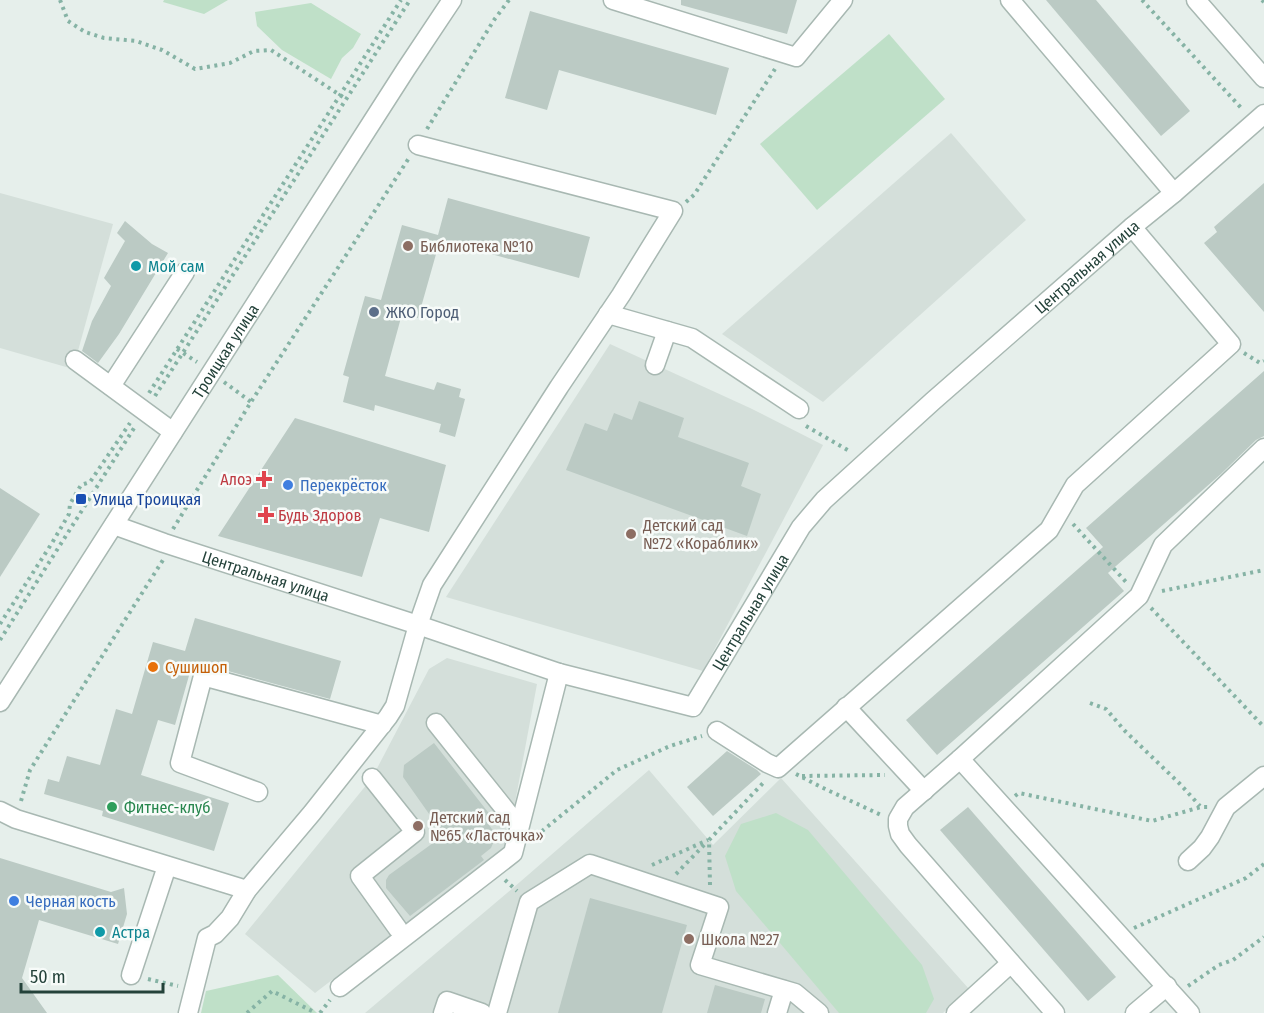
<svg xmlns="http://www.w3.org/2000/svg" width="1264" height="1013" font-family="'Fira Sans Condensed',sans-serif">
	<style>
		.built { fill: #d4dfda }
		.green { fill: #bfe0c8 }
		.building { fill: #bbcac4 }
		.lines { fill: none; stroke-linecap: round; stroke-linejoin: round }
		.minor-casing { stroke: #a8b8b2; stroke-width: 21 }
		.path { stroke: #86b3a5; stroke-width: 4; stroke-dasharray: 3 4.5; stroke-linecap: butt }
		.minor { stroke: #fff; stroke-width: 18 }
		.education-dot { fill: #8d6e63; stroke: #f7fbf9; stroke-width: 2 }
		.culture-dot { fill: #0f9aa8; stroke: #f7fbf9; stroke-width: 2 }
		.service-dot { fill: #5c6f8a; stroke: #f7fbf9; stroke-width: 2 }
		.health-dot { fill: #e0444e; stroke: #f7fbf9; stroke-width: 2 }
		.shop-dot { fill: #3f7fe0; stroke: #f7fbf9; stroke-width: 2 }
		.transit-dot { fill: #1a4fb4; stroke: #f7fbf9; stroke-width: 2 }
		.food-dot { fill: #e8710a; stroke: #f7fbf9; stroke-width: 2 }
		.leisure-dot { fill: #2e9e5b; stroke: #f7fbf9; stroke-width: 2 }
		.labels { text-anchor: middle; stroke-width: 5; stroke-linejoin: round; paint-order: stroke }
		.education-label { font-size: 16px; fill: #785e54; stroke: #f7fbf9; text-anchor: start }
		.culture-label { font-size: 16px; fill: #0d838f; stroke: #f7fbf9; text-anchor: start }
		.street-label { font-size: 16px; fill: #24423a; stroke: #f7fbf9 }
		.service-label { font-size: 16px; fill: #4e5e75; stroke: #f7fbf9; text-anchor: start }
		.health-label { font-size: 16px; fill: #be3a42; stroke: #f7fbf9; text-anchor: end }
		.shop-label { font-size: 16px; fill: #366cbe; stroke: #f7fbf9; text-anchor: start }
		.transit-label { font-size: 16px; fill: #164399; stroke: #f7fbf9; text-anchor: start }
		.food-label { font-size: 16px; fill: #c56008; stroke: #f7fbf9; text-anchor: start }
		.leisure-label { font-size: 16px; fill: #27864d; stroke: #f7fbf9; text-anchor: start }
	</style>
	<rect width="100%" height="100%" fill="#e6efeb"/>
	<g class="built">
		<path d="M951,133L1026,220L823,402L722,334Z"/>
		<path d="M0,193L113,224L73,369L0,348Z"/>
		<path d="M610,344L750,408L823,445L703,671L446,597Z"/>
		<path d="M447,658L537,684L514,808L500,820L508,831L505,847L315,993L245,934L372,778L429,669Z"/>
		<path d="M649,770L713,845L781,778L969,989L943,1013H365L513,888Z"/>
	</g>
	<g class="green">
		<path d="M164,0H228L204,14L163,2Z"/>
		<path d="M311,3L361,34L353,48L342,58L331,79L282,50L257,26L255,12Z"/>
		<path d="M889,34L945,99L817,210L760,144Z"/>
		<path d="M776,813L808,830L922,965L934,999L926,1013H839L736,891L725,856L741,824Z"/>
		<path d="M278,975L317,1013H201L206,991Z"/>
	</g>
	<g class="building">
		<path d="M681,0H797L787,34L681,5Z"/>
		<path d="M1046,0H1096L1190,111L1161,136Z"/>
		<path d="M530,11L729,68L716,115L559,70L547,110L505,98Z"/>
		<path d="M1264,183V312L1204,243L1217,232L1214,227Z"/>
		<path d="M448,198L590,237L579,278L440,240L418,318L402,314L385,376L434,390L437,382L461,389L459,397L465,399L455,437L439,432L441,424L375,405L374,411L343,402L349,377L343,375L365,296L381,300L402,225L438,235Z"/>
		<path d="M125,221L152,244L168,253L119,334L98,363L82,351L92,321L111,286L104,278L125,241L117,233Z"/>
		<path d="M1264,371V436L1256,440L1221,474L1108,573L1124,591L937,755L906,720L1103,547L1086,528Z"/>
		<path d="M639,401L684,418L678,437L749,463L741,486L761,494L747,536L566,470L585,423L607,431L614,413L632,420Z"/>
		<path d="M295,418L446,465L429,532L380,518L362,577L218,536Z"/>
		<path d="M0,488L40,514L0,577Z"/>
		<path d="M195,618L341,661L330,699L206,665L197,667L192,665L175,725L158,720L141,775L229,803L214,851L102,816L103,811L44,794L48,779L59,782L67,756L100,765L116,709L132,714L153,642L185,651Z"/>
		<path d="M434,743L491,816L486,821L494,832V841L491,848L481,856L484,860L410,916L386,888V880L389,875L444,835L403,777L404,765Z"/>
		<path d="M727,751L757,770L761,774L713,816L687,787Z"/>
		<path d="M968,807L1116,977L1088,1001L940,830Z"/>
		<path d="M0,858L111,892L124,888L127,914L118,944L39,920L22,978L47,1013H0Z"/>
		<path d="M590,898L687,925L662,1013H558Z"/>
		<path d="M715,985L765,999L761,1013H707Z"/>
	</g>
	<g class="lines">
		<defs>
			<g id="minor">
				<path d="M613,0L796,57L843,0"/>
				<path d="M1010,0L1174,193"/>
				<path d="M1196,0L1264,78"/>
				<path d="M608,314L692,338L799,409"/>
				<path d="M75,360L173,432"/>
				<path d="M655,365L667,331"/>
				<path d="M111,386L185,272"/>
				<path id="s1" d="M114,525L164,543L418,625L559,673L693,707L801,527L824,500L933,401L1132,227L1174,193L1264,114"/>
				<path id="s2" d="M0,702L406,69L452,0"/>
				<path d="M846,707L924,791"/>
				<path d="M436,723L508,813"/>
				<path d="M717,731L767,763L778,768L1049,530L1075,485L1231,344L1132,227"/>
				<path d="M960,759L1190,1013"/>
				<path d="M372,778L415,832L360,876L398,929"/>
				<path d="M258,792L180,763L203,676L382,725"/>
				<path d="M0,811L16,819L247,890"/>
				<path d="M1188,861L1202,848L1210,837L1226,807L1264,776"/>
				<path d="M131,975L167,866"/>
				<path d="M340,987L513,853L559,673"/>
				<path d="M188,1013L207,938L215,934L230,918L247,890L312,813L388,717L395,706L418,625L432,585L559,387L621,295L673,211L418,145"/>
				<path d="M443,1013L447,1001L482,1013"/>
				<path d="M497,1013L529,902L590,864L719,907L700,965L795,993L819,1013"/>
				<path d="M777,1013L784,990"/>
				<path d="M956,1013L1011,963"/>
				<path d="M1055,1013L908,845L900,834L898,826V819L905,807L960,759L1139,596L1163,545L1264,448"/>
				<path d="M1135,1013L1167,986"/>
			</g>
		</defs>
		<use href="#minor" class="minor-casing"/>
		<g class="path">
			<path d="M60,0L68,21L85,32L104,38L136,41L162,50L195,69L230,63L254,51L271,50L346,99"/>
			<path d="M1142,0L1243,110"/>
			<path d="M1262,0L1264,2"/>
			<path d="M427,129L494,20L509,0"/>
			<path d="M686,202L694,195L775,69"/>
			<path d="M177,349L197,362"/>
			<path d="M1244,353L1260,363L1264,361"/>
			<path d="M224,382L251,402"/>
			<path d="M149,393L401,0"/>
			<path d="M155,396L410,0"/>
			<path d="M806,426L851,452"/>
			<path d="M1073,524L1127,583"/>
			<path d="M173,529L251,402L409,158"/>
			<path d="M1162,591L1264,570"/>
			<path d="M1151,608L1264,727"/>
			<path d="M0,624L52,543L69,514L70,504L81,485L90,482L130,423"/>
			<path d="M0,640L136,425"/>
			<path d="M1090,703L1106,709L1125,731L1180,784L1200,806"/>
			<path d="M796,774L821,787L881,815"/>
			<path d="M802,776L885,775"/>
			<path d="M1015,796L1019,793L1152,821L1201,807H1208"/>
			<path d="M21,801L30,770L163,560"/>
			<path d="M536,836L617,770L670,746L702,736"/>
			<path d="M652,865L708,840"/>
			<path d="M676,874L706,843"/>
			<path d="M505,880L517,891"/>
			<path d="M710,885L709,840L765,781"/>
			<path d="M1134,928L1246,878L1264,864"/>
			<path d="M148,979L178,986"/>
			<path d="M1188,986L1219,965L1233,960L1264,937"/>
			<path d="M247,1013L272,991L316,1013"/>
			<path d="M320,1013L330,1000"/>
		</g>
		<use href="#minor" class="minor"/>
	</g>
	<g class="education-dot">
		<circle cx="408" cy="246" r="6"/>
		<circle cx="631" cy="534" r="6"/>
		<circle cx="418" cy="826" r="6"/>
		<circle cx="689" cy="939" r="6"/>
	</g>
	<g class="culture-dot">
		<circle cx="136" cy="266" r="6"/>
		<circle cx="100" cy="932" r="6"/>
	</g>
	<circle class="service-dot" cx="374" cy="312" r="6"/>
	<g class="health-dot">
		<path d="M261 470h6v6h6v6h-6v6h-6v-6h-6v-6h6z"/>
		<path d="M263 506h6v6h6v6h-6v6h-6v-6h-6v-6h6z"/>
	</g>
	<g class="shop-dot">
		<circle cx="288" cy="485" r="6"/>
		<circle cx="14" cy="901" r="6"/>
	</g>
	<rect class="transit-dot" x="75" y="493" width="12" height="12" rx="3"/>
	<circle class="food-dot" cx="153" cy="667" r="6"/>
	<circle class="leisure-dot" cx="112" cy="807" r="6"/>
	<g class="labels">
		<g class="education-label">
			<text x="420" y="252">Библиотека №10</text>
			<text x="643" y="531">Детский сад<tspan x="643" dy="18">№72 «Кораблик»</tspan></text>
			<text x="430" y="823">Детский сад<tspan x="430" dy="18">№65 «Ласточка»</tspan></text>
			<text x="701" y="945">Школа №27</text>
		</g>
		<g class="culture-label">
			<text x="148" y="272">Мой сам</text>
			<text x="112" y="938">Астра</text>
		</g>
		<g class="street-label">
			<text dy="6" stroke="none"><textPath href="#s1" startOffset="1204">Центральная улица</textPath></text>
			<text dy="6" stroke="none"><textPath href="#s2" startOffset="417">Троицкая улица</textPath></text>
			<text dy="6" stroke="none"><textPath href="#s1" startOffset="160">Центральная улица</textPath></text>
			<text dy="6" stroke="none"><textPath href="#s1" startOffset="718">Центральная улица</textPath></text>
		</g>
		<g class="service-label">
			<text x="386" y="318">ЖКО Город</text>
		</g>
		<g class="health-label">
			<text x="252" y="485">Алоэ</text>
			<text x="278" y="521" text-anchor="start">Будь Здоров</text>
		</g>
		<g class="shop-label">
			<text x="300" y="491">Перекрёсток</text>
			<text x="26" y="907">Черная кость</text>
		</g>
		<g class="transit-label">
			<text x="93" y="505">Улица Троицкая</text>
		</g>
		<g class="food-label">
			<text x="165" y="673">Сушишоп</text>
		</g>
		<g class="leisure-label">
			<text x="124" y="813">Фитнес-клуб</text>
		</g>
	</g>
	<path d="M21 983v9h142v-9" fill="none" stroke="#24423a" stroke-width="3"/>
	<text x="30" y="983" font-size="18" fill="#24423a" stroke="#f7fbf9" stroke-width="4.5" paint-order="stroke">50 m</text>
</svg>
